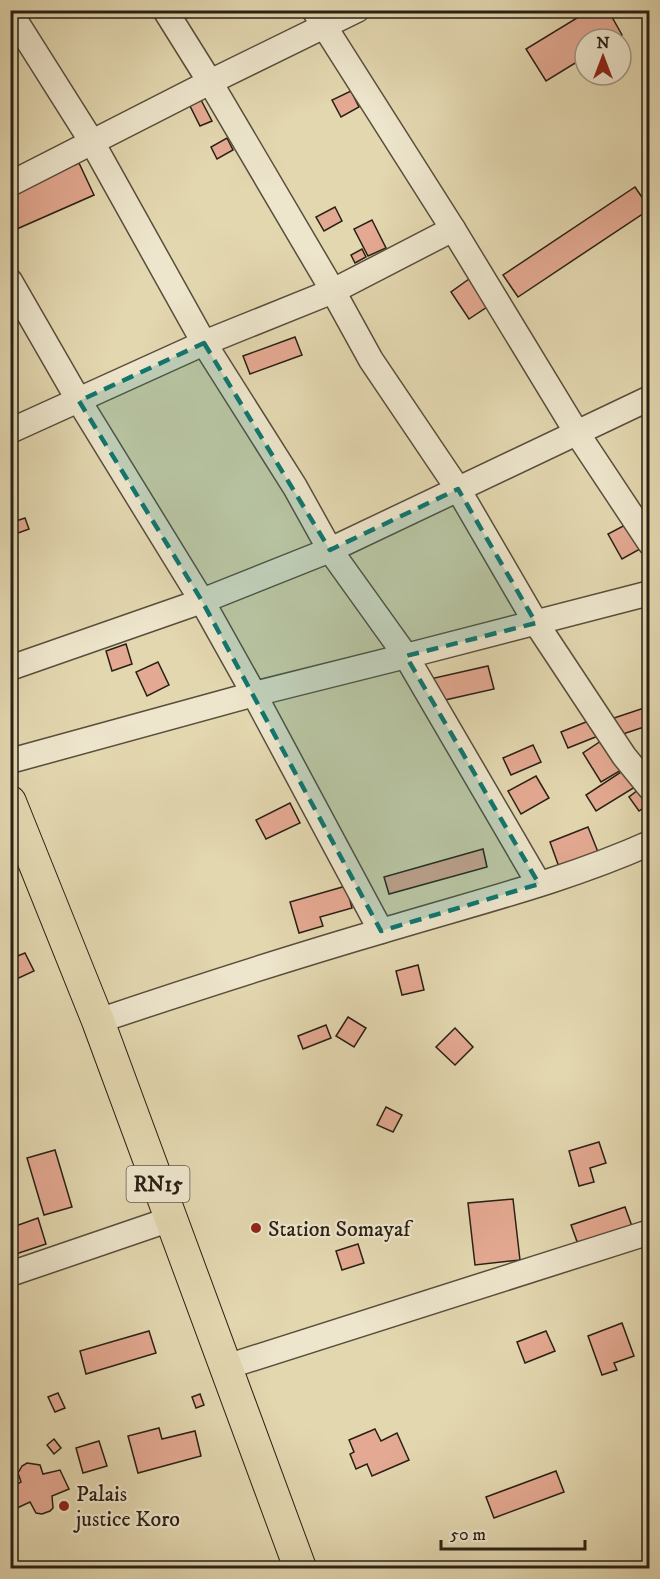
<svg xmlns="http://www.w3.org/2000/svg" width="660" height="1579" font-family="'IM FELL DW Pica',serif">
	<style>
		.building { fill: #e4a992; stroke: #292014; stroke-width: 1.5 }
		.lines { fill: none; stroke-linecap: round; stroke-linejoin: round }
		.minor-casing { stroke: #584e3b; stroke-width: 27 }
		.major-casing { stroke: #292014; stroke-width: 34 }
		.minor { stroke: #ede5cc; stroke-width: 24 }
		.major { stroke: #e3d7b0; stroke-width: 32 }
		.marked { fill: #0f766e; fill-opacity: 0.2; stroke: #0f766e; stroke-width: 4.5; stroke-dasharray: 12 8; stroke-linejoin: round }
		.poi-dot { fill: #8f2418; stroke: #ede5cc; stroke-width: 2 }
		.labels { text-anchor: middle; stroke-width: 4.5; stroke-linejoin: round; paint-order: stroke }
		.shield { fill: #ede5cc; stroke: #645b4b; stroke-width: 1.5 }
		.shield-label { font-size: 21px; font-weight: bold; fill: #292014 }
		.poi-label { font-size: 22px; fill: #292014; stroke: #ede5cc; text-anchor: start }
	</style>
	<rect width="100%" height="100%" fill="#e3d7b0"/>
	<filter id="stains"><feTurbulence type="fractalNoise" baseFrequency=".00333" numOctaves="4"/><feColorMatrix values="0 0 0 0 .2 0 0 0 0 .09 0 0 0 0 .02 0 0 0 .5 -.17"/></filter>
	<radialGradient id="worn" r=".72"><stop offset=".6" stop-color="#630" stop-opacity="0"/><stop offset="1" stop-color="#630" stop-opacity=".3"/></radialGradient>
	<g class="building">
		<path d="M590,10H608L622,35L615,39H585V57L546,81L526,49Z"/>
		<path d="M351,91L359,107L341,117L332,100Z"/>
		<path d="M200,98L212,121L200,126L189,104Z"/>
		<path d="M227,138L233,150L217,159L211,147Z"/>
		<path d="M79,163L94,195L10,232V193Z"/>
		<path d="M635,187L650,209L518,297L503,275Z"/>
		<path d="M335,207L342,221L324,231L316,217Z"/>
		<path d="M372,220L386,248L368,256L354,229Z"/>
		<path d="M362,249L366,257L355,263L351,255Z"/>
		<path d="M469,279L487,307L469,319L451,292Z"/>
		<path d="M295,337L302,355L250,374L243,356Z"/>
		<path d="M25,518L29,529L10,536V523Z"/>
		<path d="M627,524L640,549L622,559L608,534Z"/>
		<path d="M126,644L132,664L112,671L106,651Z"/>
		<path d="M158,662L169,685L147,696L136,672Z"/>
		<path d="M488,666L494,689L436,702L430,679Z"/>
		<path d="M650,706V725L620,735L614,718Z"/>
		<path d="M591,720L598,736L568,748L561,732Z"/>
		<path d="M604,739L623,769L601,782L583,753Z"/>
		<path d="M533,745L541,762L511,775L503,758Z"/>
		<path d="M624,770L635,787L596,811L586,795Z"/>
		<path d="M536,776L549,798L521,814L508,791Z"/>
		<path d="M638,790L649,804L639,811L629,797Z"/>
		<path d="M290,803L300,823L266,839L256,820Z"/>
		<path d="M588,827L598,852L559,867L550,842Z"/>
		<path d="M483,849L487,867L389,894L384,877Z"/>
		<path d="M346,886L352,908L320,917L323,926L299,933L290,902Z"/>
		<path d="M25,953L34,971L10,982V959Z"/>
		<path d="M418,965L424,990L402,995L396,971Z"/>
		<path d="M348,1017L366,1028L354,1047L336,1036Z"/>
		<path d="M326,1025L331,1038L303,1049L298,1036Z"/>
		<path d="M455,1028L473,1047L455,1065L436,1047Z"/>
		<path d="M386,1107L402,1115L393,1132L377,1125Z"/>
		<path d="M599,1142L606,1163L590,1168L594,1182L579,1186L569,1151Z"/>
		<path d="M55,1150L72,1207L44,1215L27,1158Z"/>
		<path d="M513,1199L520,1260L475,1265L468,1203Z"/>
		<path d="M625,1207L633,1229L579,1247L571,1225Z"/>
		<path d="M38,1218L46,1244L10,1256V1228Z"/>
		<path d="M358,1244L364,1263L342,1270L336,1251Z"/>
		<path d="M622,1323L634,1356L614,1363L617,1370L602,1375L588,1336Z"/>
		<path d="M149,1331L156,1353L86,1374L80,1351Z"/>
		<path d="M546,1331L555,1351L525,1363L517,1342Z"/>
		<path d="M58,1393L65,1408L55,1412L48,1397Z"/>
		<path d="M200,1394L204,1405L196,1408L192,1397Z"/>
		<path d="M159,1428L162,1439L195,1431L201,1456L138,1473L128,1436Z"/>
		<path d="M375,1429L381,1441L397,1433L409,1460L372,1476L367,1464L356,1469L350,1454L354,1452L349,1440Z"/>
		<path d="M54,1439L61,1448L54,1454L47,1445Z"/>
		<path d="M99,1441L107,1466L83,1473L76,1448Z"/>
		<path d="M27,1463L40,1465L43,1474L60,1470L69,1489L52,1496L53,1508L50,1511L42,1514L36,1513L30,1502L15,1509L10,1498V1488L21,1482L18,1473L22,1466Z"/>
		<path d="M556,1471L564,1492L494,1518L486,1497Z"/>
	</g>
	<g class="lines">
		<defs>
			<g id="minor">
				<path d="M165,10L210,82L333,291L371,360L458,489L536,623L624,756L650,788"/>
				<path d="M314,10L453,229L577,433L650,543"/>
				<path d="M10,12L92,142L204,343L295,487L330,550L406,656L539,884"/>
				<path d="M10,184L210,82L357,10"/>
				<path d="M10,281L79,401L202,601L254,694L381,931"/>
				<path d="M10,431L204,343L333,291L453,229"/>
				<path d="M10,668L202,601L330,550L650,398"/>
				<path d="M10,761L254,694L406,656L650,593"/>
				<path d="M98,1021C193,989 289,958 385,930C474,903 565,881 650,843"/>
				<path d="M10,1274L171,1219"/>
				<path d="M226,1367L650,1232"/>
			</g>
			<path id="major" d="M10,802L98,1021L300,1568"/>
		</defs>
		<use href="#minor" class="minor-casing"/>
		<use href="#major" class="major-casing"/>
		<use href="#minor" class="minor"/>
		<use href="#major" class="major"/>
	</g>
	<path class="marked" d="M204,343L330,550L458,489L536,623L406,656L539,884L381,931L202,601L79,401Z"/>
	<g class="poi-dot">
		<circle cx="256" cy="1228" r="6"/>
		<circle cx="64" cy="1506" r="6"/>
	</g>
	<g class="labels">
		<rect class="shield" x="126.5" y="1166" width="63" height="36" rx="4.5"/>
		<g class="shield-label">
			<text x="158" y="1191">RN15</text>
		</g>
		<g class="poi-label">
			<text x="268" y="1236">Station Somayaf</text>
			<text x="76" y="1501">Palais<tspan x="76" dy="25">justice Koro</tspan></text>
		</g>
	</g>
	<rect width="660" height="1579" fill="none" stroke="#e3d7b0" stroke-width="36"/>
	<rect x="12" y="12" width="636" height="1555" fill="none" stroke="#292014" stroke-width="3"/>
	<rect x="18" y="18" width="624" height="1543" fill="none" stroke="#292014" stroke-width="1.5"/>
	<g transform="translate(603 57)"><circle r="28" fill="#ede5cc" stroke="#9f9682" stroke-width="1.5"/>
	<path d="M0-4.5L10 22L0 15L-10 22Z" fill="#8f2418"/>
	<text y="-9" font-size="16" font-weight="bold" text-anchor="middle" fill="#292014">N</text>
	</g>
	<path d="M441 1540v9h144v-9" fill="none" stroke="#292014" stroke-width="3"/>
	<text x="450" y="1540" font-size="18" fill="#292014" stroke="#ede5cc" stroke-width="4.5" paint-order="stroke">50 m</text>
	<rect width="100%" height="100%" filter="url(#stains)"/>
	<rect width="100%" height="100%" fill="url(#worn)"/>
</svg>
